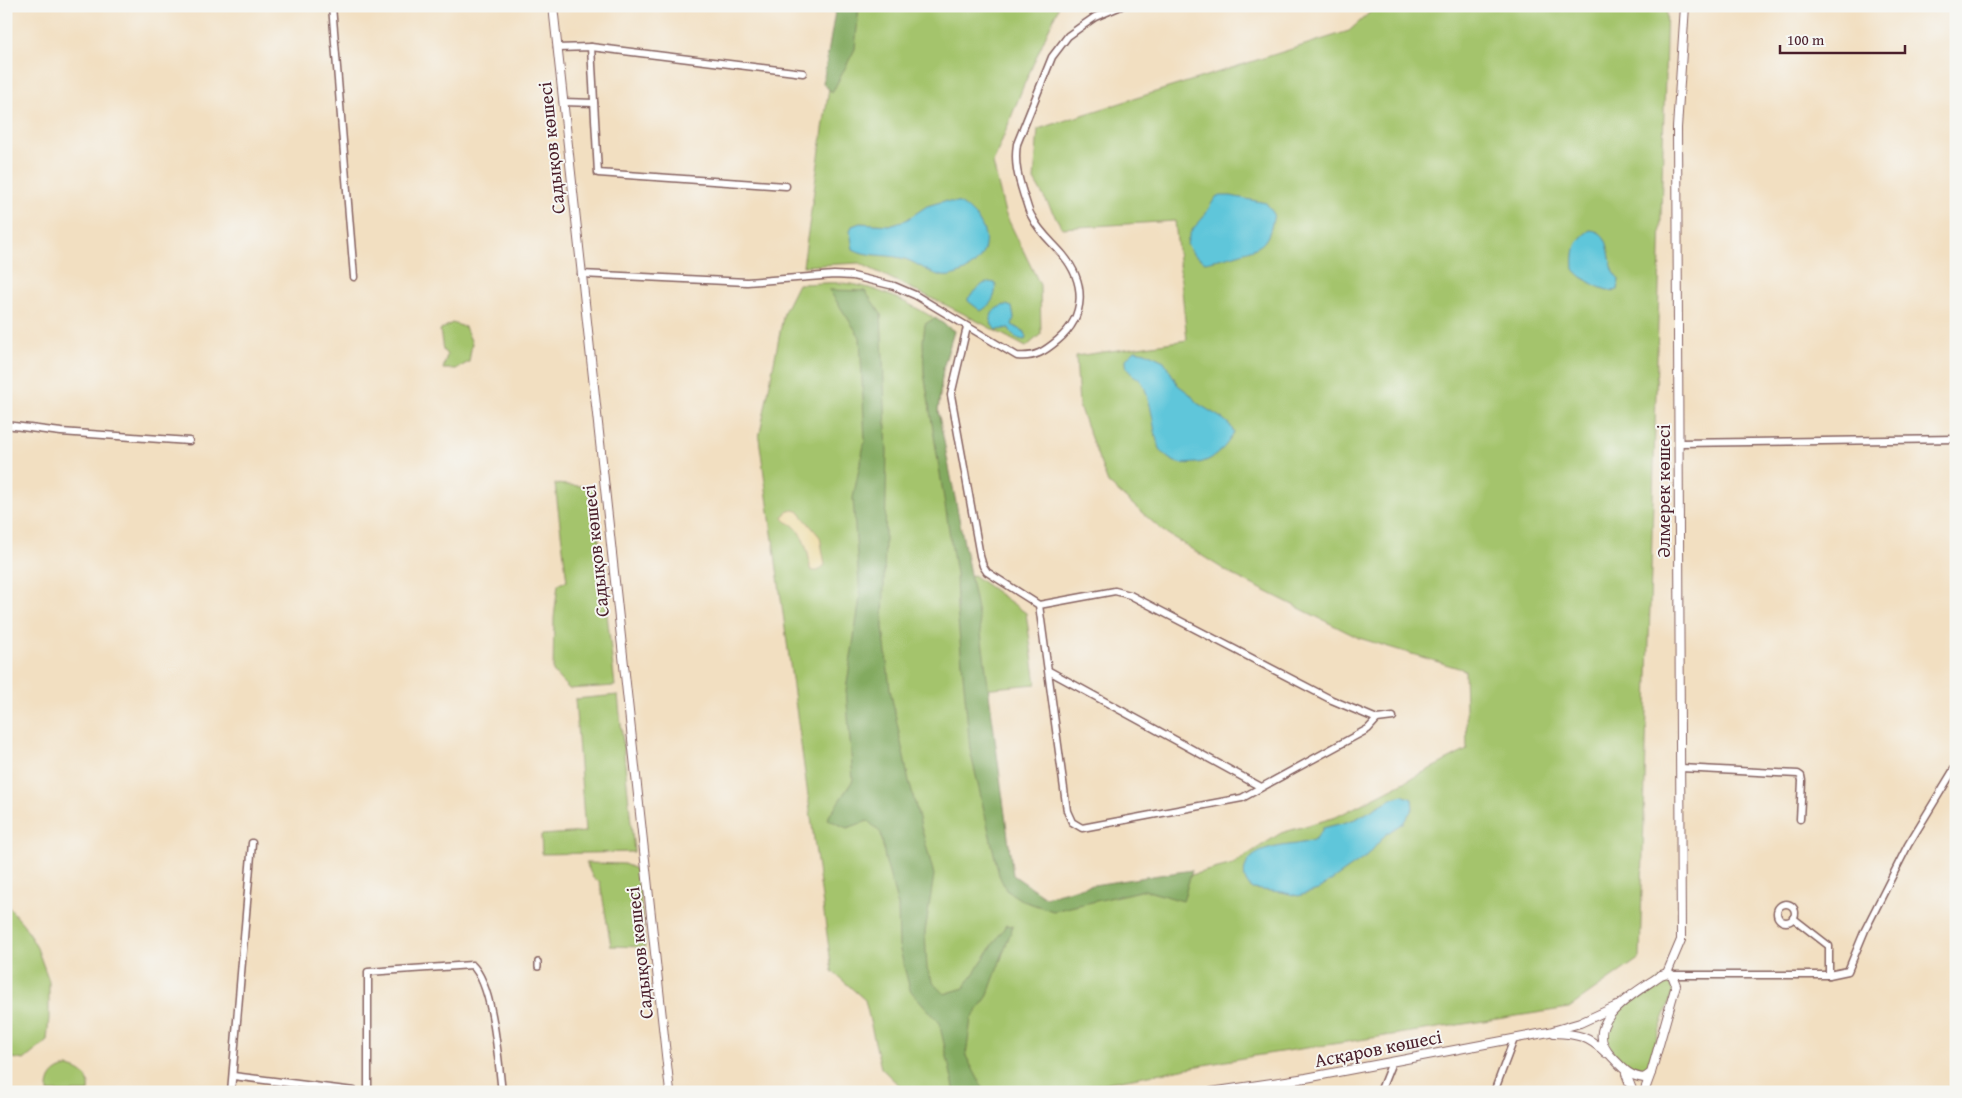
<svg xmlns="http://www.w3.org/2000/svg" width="1962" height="1098" font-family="'Gentium Book Plus',serif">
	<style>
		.green { fill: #a4c46c; stroke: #77724c }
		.forest { fill: #83aa60; stroke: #666446 }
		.sand { fill: #eeda9e; stroke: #9c7c64 }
		.water { fill: #5ec6da; stroke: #547282 }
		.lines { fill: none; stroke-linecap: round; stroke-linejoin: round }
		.pedestrian-casing { stroke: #856260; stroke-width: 8 }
		.minor-casing { stroke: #856260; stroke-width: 9 }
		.tertiary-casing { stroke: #856260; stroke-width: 10 }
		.pedestrian { stroke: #fff; stroke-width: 5 }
		.minor { stroke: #fff; stroke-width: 6 }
		.tertiary { stroke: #fff; stroke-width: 8 }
		.labels { text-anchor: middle; stroke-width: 4; stroke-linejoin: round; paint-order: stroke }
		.street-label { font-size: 19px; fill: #4a1f2b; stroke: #f6f6f2 }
	</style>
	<rect width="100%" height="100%" fill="#f6f6f2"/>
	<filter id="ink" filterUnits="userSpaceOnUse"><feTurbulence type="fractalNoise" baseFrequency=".02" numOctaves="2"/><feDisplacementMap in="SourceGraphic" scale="10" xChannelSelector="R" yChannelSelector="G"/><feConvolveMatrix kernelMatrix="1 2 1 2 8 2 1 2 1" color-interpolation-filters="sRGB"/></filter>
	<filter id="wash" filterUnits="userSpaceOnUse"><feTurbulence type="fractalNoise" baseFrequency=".0096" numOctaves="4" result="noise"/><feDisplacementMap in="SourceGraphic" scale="20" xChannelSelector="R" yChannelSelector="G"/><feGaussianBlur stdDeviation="1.12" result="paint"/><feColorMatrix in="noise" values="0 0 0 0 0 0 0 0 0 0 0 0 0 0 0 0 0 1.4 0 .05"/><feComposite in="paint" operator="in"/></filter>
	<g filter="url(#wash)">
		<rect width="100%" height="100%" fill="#f2dfc1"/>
		<g class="green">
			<path d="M841,6H1059L1023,87L993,163L1005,213L1040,285L1041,334L1026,347L962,313L859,263L803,266Z"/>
			<path d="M1377,6H1667L1640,958L1569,1008L1254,1056L1055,1092H906L881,1068L865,1000L832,971L759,438L784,312L798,284C812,284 827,282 841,283C879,285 923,310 954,331L943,368L938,411L967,577L973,575L1026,613L1036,684L982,689L1012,883L1048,902L1153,885L1233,864L1281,833L1336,817L1467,750L1465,670L1359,638L1231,574L1163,531L1108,483L1079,406L1076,356L1187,340L1175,221L1062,228L1034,180L1038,129L1349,31Z"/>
			<path d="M452,323L465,327L472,343L469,362L456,369H443L447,355L443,350L440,330Z"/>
			<path d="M555,484L593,487L615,686L569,689L553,672L554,618L558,584L567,581Z"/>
			<path d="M618,695L634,852L542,854L541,835L585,832L575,699Z"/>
			<path d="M586,863L624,864L638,870L645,947L611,946L600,882L593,878Z"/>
			<path d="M6,904L24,925L37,948L49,981V1018L47,1041L24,1060L6,1057Z"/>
			<path d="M1660,980C1668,981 1671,984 1673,991L1647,1068L1634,1071C1627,1065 1616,1057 1611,1049C1592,1020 1641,994 1660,980Z"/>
			<path d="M67,1067C81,1069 91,1077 89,1092H48C47,1078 54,1070 67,1067Z"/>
		</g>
		<g class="forest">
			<path d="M836,6H859L855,49L832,93L823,83Z"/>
			<path d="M829,290L865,291L881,314L887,451L883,627L890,689L908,777L934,875L925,932L927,969L934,984L944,994L964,988L1006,925L1013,926L987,997L971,1019L966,1056L985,1092H955L939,1022L910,990L899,946L898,906L885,859L881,833L868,821L847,828L827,819L853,780L846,690L860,598L853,498L865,440L860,337Z"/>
			<path d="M935,318L954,331L943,368L938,411L980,625L1013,875L1045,897L1087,886L1192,870L1183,901L1144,890L1053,911L1023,901L1006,890L999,875L970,750L957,609L956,574L924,373L923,341L925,324Z"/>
		</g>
		<path class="sand" d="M793,510L798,511L820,537L825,565L818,571H813L810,569C810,555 804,537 795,527C790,522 785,523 783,517L786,512Z"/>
		<g class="water">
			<path d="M1217,196H1231L1266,203L1274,214C1272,224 1270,237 1262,244C1255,251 1216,260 1205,262L1193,254L1187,244C1190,230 1193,229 1201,220C1207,214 1210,204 1217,196Z"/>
			<path d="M944,201C949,202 955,202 959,203C966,206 972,213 977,218C997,245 979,270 950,276C934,279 917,261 901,258C885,254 866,257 853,249L850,231L852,226L860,223L889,225L906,220L927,206Z"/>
			<path d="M1590,230C1616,232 1604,265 1619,279L1618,290C1606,294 1581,279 1574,269C1573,251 1574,241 1590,230Z"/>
			<path d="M989,282L995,283L996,285C995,298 992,304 981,311L968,301V298L983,284Z"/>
			<path d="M1006,305L1012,307L1014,318L1012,325L1025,332L1026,336L1025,340C1016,339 1013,336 1009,328L997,330L992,325C988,314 995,307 1006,305Z"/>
			<path d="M1135,350L1145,352L1164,361L1178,385L1190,394L1197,403L1223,419L1230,425L1234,432C1228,445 1213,462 1197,463C1192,463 1183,465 1178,463C1157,456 1156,438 1153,420C1151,408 1148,397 1144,386C1138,373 1125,377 1126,359Z"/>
			<path d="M1402,795L1412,799L1413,808L1403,823L1386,834L1367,856L1318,890L1298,896L1282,892L1252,889C1246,883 1243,877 1245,868C1252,844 1291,847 1310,841C1317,839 1320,834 1323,828C1334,825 1345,823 1355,819C1371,812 1385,800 1402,795Z"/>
		</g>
	</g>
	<g filter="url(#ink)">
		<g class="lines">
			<defs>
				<path id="pedestrian" d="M538,962V967"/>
				<g id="minor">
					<path d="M332,6L354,277"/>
					<path d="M591,47L803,73"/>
					<path d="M557,48L591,47L598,173L786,186"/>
					<path d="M563,102L594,103"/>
					<path d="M581,274L747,282L834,275L853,276L894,286L915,295L1017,356C1035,358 1045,351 1058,340C1086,316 1086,283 1063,255C1053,243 1039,232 1032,217C1028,211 1027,203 1024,196C1018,177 1014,163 1017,144L1052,57L1068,36L1082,26L1095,17L1121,6"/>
					<path d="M967,327L951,395L980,556L983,566L987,572L1039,605L1067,811L1072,822L1082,828L1242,798L1368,729L1377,719L1393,717"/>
					<path d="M6,425L61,432L189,441"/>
					<path d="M1680,443L1956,439"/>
					<path d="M1039,605L1115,591L1130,595L1332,700L1377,719"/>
					<path d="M1049,671L1261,787"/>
					<path d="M1681,768L1798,774L1801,776L1802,781L1800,819"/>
					<circle cx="1786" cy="913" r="9"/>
					<path d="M1793,918L1829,946V975"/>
					<path d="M1672,975H1829L1848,971L1865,930L1908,845L1956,766"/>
					<path d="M233,1076L354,1091"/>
					<path d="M231,1092L252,843"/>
					<path d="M368,1092V972L472,965C494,986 498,1061 502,1092"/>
					<path d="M1380,1092L1392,1062"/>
					<path d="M1494,1092L1514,1039"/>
				</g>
				<g id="tertiary">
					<path d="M553,6L670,1092"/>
					<path d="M1667,973L1681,940L1677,128L1685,6"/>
					<path d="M1667,973L1672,975L1676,985L1651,1073L1644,1078C1628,1076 1623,1068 1612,1057C1578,1023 1637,992 1661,975Z"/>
					<path d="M1554,1033C1578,1034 1588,1036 1606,1053"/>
					<path d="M1626,1074L1633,1092"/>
					<path d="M1211,1092L1306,1078L1549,1032L1580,1023L1617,1006"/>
					<path d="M1644,1092L1651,1073"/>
				</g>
			</defs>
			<use href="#pedestrian" class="pedestrian-casing"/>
			<use href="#minor" class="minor-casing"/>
			<use href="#tertiary" class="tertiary-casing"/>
			<use href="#pedestrian" class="pedestrian"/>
			<use href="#minor" class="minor"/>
			<use href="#tertiary" class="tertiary"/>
		</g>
	</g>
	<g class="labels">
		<g class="street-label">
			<text transform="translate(551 148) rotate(-96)" y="7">Садықов көшесі</text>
			<text transform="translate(1663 491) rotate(-90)" y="7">Әлмерек көшесі</text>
			<text transform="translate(595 551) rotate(-96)" y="7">Садықов көшесі</text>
			<text transform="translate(639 953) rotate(-96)" y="7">Садықов көшесі</text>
			<text transform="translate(1378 1048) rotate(-11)" y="7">Асқаров көшесі</text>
		</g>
	</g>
	<rect width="1962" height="1098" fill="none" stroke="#f6f6f2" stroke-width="25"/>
	<path d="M1780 45v8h125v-8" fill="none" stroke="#4a1f2b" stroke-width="2.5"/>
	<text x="1787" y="45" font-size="15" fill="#4a1f2b" stroke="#f6f6f2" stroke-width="4" paint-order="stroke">100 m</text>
</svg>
